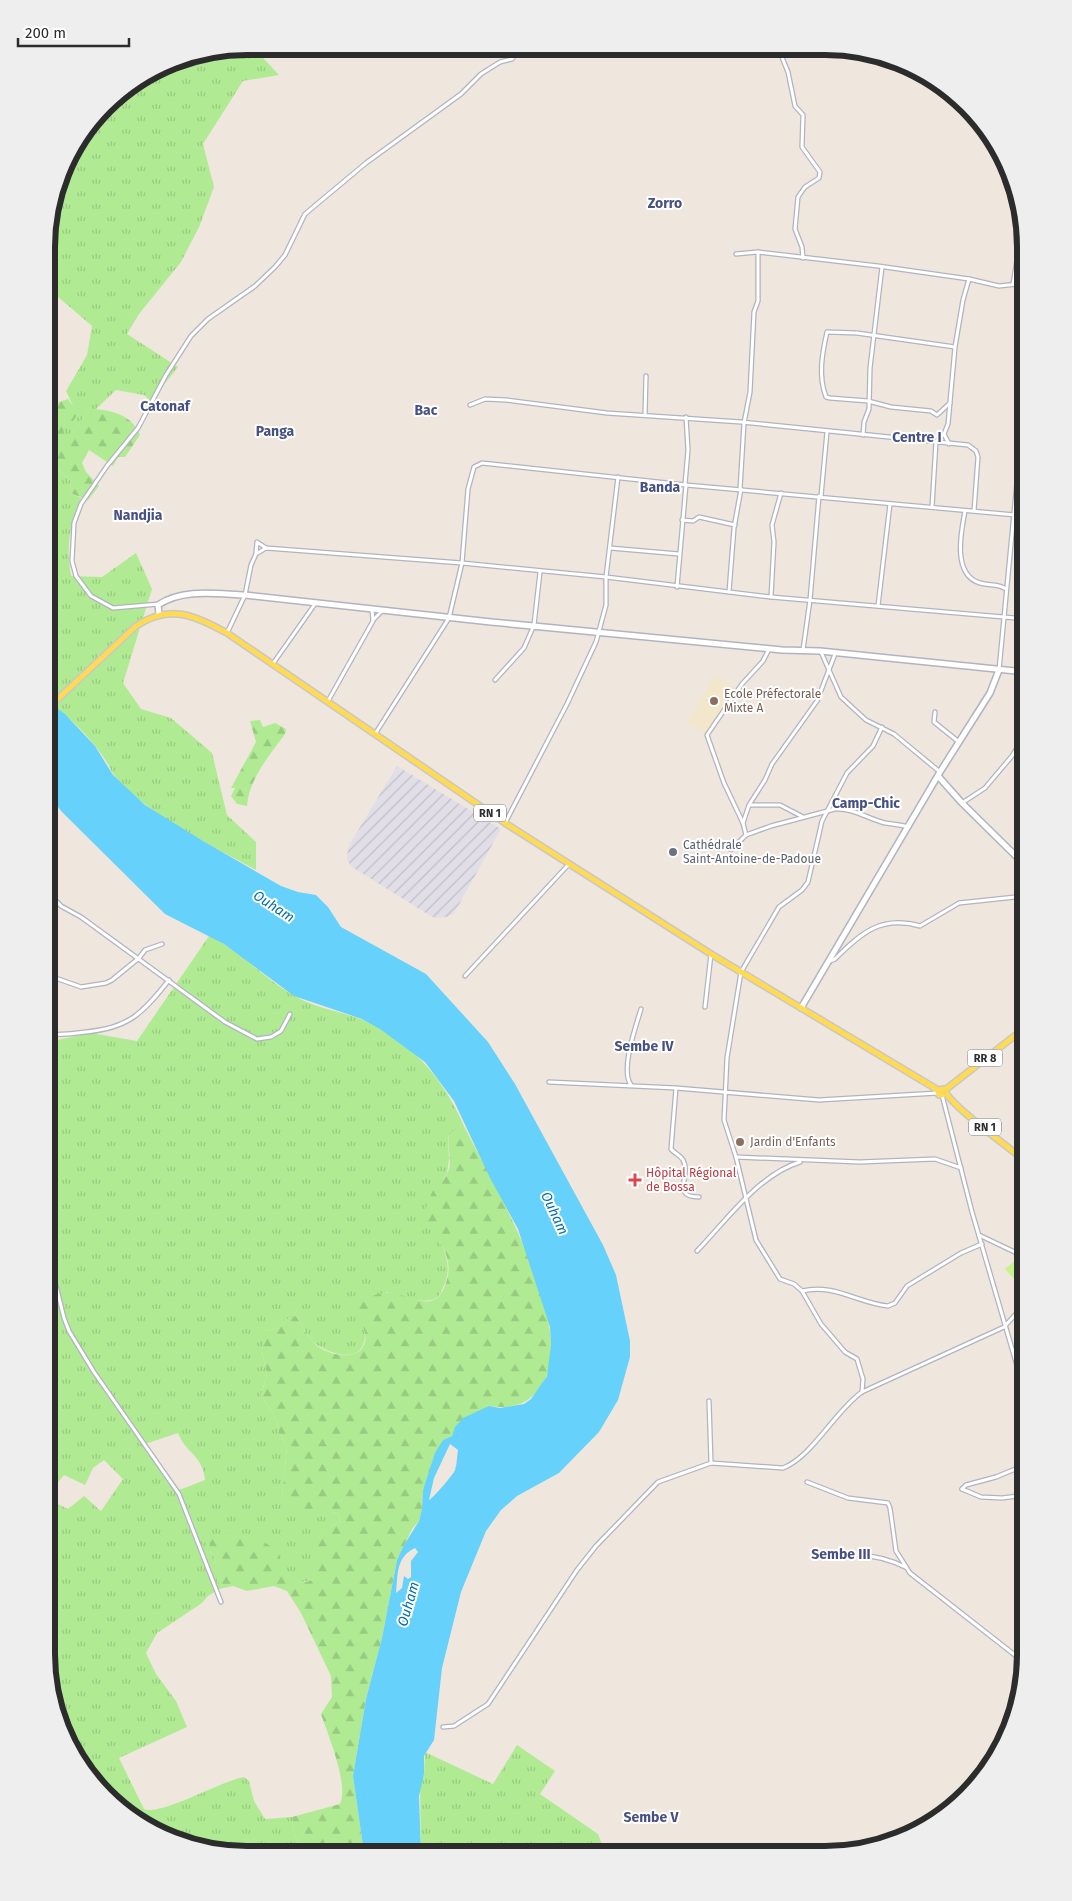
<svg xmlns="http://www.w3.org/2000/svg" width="1072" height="1901" font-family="'Fira Sans',sans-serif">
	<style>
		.industrial { fill: url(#industrial-furrows) }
		.education { fill: #f2e6cb }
		.grass { fill: url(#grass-tufts); fill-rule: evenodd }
		.forest { fill: url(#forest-firs) }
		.pitch { fill: #c7f38f }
		.water { fill: #66d1fb; fill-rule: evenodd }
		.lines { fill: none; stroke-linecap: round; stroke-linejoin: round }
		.street-casing { stroke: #b1b3c1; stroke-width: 5.5 }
		.secondary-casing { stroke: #b1b3c1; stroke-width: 8 }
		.primary-casing { stroke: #c8c8c8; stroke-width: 8 }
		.street { stroke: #fff; stroke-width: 3 }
		.secondary { stroke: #fff; stroke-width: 5 }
		.primary { stroke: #ffda52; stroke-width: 5 }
		.education-dot { fill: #8d6e63; stroke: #fff; stroke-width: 2 }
		.worship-dot { fill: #6b7280; stroke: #fff; stroke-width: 2 }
		.health-dot { fill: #e0444e; stroke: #fff; stroke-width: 2 }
		.labels { text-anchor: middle; stroke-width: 4; stroke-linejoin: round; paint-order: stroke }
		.shield { fill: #fff; stroke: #6b6b6b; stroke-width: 1 }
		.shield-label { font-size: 11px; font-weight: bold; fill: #2c2c2c }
		.education-label { font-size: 12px; fill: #785e54; stroke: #fff; text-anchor: start }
		.worship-label { font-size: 12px; fill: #5b616d; stroke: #fff; text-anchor: start }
		.health-label { font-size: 12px; fill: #be3a42; stroke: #fff; text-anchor: start }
		.neighbourhood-label { font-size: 14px; font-weight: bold; fill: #475082; stroke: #fff }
		.water-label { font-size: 14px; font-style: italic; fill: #006eac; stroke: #fff }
		.rim { fill: none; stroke: #2c2c2c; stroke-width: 6 }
	</style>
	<defs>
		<pattern id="industrial-furrows" width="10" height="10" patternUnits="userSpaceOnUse" patternTransform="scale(1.25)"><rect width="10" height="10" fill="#e1dee7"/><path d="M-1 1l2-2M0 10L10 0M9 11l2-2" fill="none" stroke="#c1bfc6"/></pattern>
		<pattern id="grass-tufts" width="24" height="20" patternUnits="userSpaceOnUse" patternTransform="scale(1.25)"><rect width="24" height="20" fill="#b0eb94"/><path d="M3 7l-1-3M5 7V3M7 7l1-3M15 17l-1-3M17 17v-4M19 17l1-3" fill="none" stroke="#98ca80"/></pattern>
		<pattern id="forest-firs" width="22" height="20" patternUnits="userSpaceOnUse" patternTransform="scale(1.25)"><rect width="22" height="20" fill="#b0eb94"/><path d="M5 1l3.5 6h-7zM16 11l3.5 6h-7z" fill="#98ca80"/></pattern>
	</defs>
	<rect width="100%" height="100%" fill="#efe7dd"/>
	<path class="industrial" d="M397,766L501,829L457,908L453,914L447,917L435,918L429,915L352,867L347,860L348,847Z"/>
	<path class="education" d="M715,675L735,688L707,734L687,722Z"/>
	<g class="grass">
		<path d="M247,46H252L279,75L243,81L203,144L214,187L199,227L181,262L139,314L127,334L178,367L151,401L144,395L116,390L96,409H90L56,454L57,468L71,481L70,493L81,498C69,528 66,545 71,576L102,577L136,553L152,589L123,683L141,709L171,718L212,753L227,815L256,842V870C214,847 142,812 113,774C110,769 108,763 104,758C89,736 69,716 47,701L48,451L53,449L73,406L66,391L87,355L92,326L50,290L48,291V221L67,158L115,96L171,61Z"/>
		<path d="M209,936C241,951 263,978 293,995C314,1008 339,1011 361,1019C409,1038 444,1079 464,1126L450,1133L448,1139L449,1159L447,1174L438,1183L428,1222C442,1244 456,1265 442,1290C440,1295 437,1299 431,1300C417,1303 400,1296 386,1292L359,1311C362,1320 367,1333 364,1342C358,1363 331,1354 317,1345C309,1340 302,1325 296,1316L289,1318L279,1328L265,1331L262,1352L267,1374L261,1395L276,1419L279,1433L287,1446L282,1498L339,1514L340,1521L313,1542C314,1551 317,1561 317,1569C316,1584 299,1585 290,1576C284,1570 280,1559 276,1552L210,1550L219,1568V1589L208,1596L202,1603L157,1633L146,1653L156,1674L176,1701L187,1727L119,1758L144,1809C162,1816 220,1781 244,1777L249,1781L254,1801L265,1819L292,1817L294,1833L302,1853H221L170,1839L115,1805L80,1766L57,1719L46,1654L47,1042L91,1033L137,1041ZM178,1433C186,1454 203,1455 205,1480L182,1489H179L145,1444ZM104,1460L123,1479L101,1511L84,1496L68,1509L56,1503L50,1492L64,1475L85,1485L93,1468Z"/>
		<path d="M517,1745L555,1771L540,1794L598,1834L603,1847L612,1854H421L420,1787L424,1774L425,1752L493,1784Z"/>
	</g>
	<g class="forest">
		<path d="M68,399L78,413L73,421L65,423L60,444L48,451V405L52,404L48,414L51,418L59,402Z"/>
		<path d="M90,409C109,409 133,415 140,435L125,457H118L113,466L89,450L82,463L86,472L99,486L88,500L70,493L71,481L57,468L56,453Z"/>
		<path d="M260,720L263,727L275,723L286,729L285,734C269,756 249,779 247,806L237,804L231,796L235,788H231L256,742L250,721Z"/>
		<path d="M464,1126C491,1181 584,1333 539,1389C526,1406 509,1409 489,1406L456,1427L452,1436L443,1440L423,1490L422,1509L419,1521L412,1529L397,1560L382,1638L366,1699L353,1776L364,1853H302L294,1833L292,1817L340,1804C349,1784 328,1735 321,1714L332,1697L331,1676L301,1613L287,1591L274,1586L247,1591L233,1586L219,1589V1568L210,1550L209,1536C231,1531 262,1534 277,1553C282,1560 285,1571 291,1577C295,1579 301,1582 305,1582C323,1581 314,1553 312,1542L340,1521L339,1514C316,1506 299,1522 282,1498L287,1446L279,1433L276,1419L261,1395L267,1374L262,1352V1337L265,1331L279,1328L289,1318L296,1316C302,1325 308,1338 316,1345C328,1355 359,1363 365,1342C368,1330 355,1315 360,1304C363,1298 377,1294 384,1293C405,1289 434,1320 446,1283C458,1247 424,1235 426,1209C427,1202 434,1187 439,1181C441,1179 446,1177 447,1174C454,1161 445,1145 450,1132Z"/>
	</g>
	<path class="pitch" d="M1019,1257L1025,1263V1278L1019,1284L1005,1269Z"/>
	<path class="water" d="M47,701L65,714L95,746L113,775L145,805L203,841L281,886L298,892L316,895L328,907L341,927L426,974L488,1042L515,1084L603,1245L616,1275L630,1341V1357L618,1400L599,1432L559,1473L517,1496L501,1510L486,1531L461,1592L442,1668L434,1740L424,1756V1774L419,1796L421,1854L364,1853L353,1776L366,1699L382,1638L397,1560L404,1545L419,1521L422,1509L423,1490L435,1453L443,1440L452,1436L455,1427L463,1418L489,1406L500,1408L524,1404L531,1399L547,1376L551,1345L550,1327L518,1229L490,1178L454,1101L425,1062L380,1029L362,1019L294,996L224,944L165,914L62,812L47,793ZM450,1444L458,1450C457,1456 457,1464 455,1470C453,1475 433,1498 429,1500L434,1478ZM415,1548L418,1552L411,1561V1577L408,1579L404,1576L402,1588L396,1593C398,1574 396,1557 415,1548Z"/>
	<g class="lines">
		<defs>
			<g id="street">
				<path d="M779,50L788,72L795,106L803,115L802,147L820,172L819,178L805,187L798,197L795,229L802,247L803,258"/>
				<path d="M736,254L758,252L878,266L969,279L999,286L1026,283"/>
				<path d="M1013,284L1018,254L1024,236"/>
				<path d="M950,403L937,415L931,411L891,407L868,401L830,398L826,397C818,376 822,354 827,332L857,333L955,347"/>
				<path d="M470,405L485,399L506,400L607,413L741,422L968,445L976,451L978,457L974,511"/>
				<path d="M645,415L646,376"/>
				<path d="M863,435L864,422L869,409L870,368L882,267"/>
				<path d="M949,444L944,434L948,424L955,347L963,300L969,279"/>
				<path d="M685,484L688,450L686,417"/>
				<path d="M740,489L744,423L750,392L754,312L758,301V252"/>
				<path d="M821,496L827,432"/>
				<path d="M932,507L936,442L944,434"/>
				<path d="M965,511C961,532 952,575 980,583C990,586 997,583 1006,589"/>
				<path d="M682,520L693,521L699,517L735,525"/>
				<path d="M610,548L679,554"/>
				<path d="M256,553L257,542L266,548"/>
				<path d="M677,587L686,485"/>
				<path d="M729,592L734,528L741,489"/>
				<path d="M771,597L774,542L772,525L781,493"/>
				<path d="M159,604L113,608L91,596L76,576L72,561L74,523L81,504L107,466L138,428L166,375L191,336L208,319L255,286L275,267L285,255L305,214L366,163L461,94L481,74L500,62L512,59L520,48"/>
				<path d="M878,606L890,504"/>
				<path d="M373,620L382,611"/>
				<path d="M227,633L245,595L251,565L256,554L266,548L462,563L606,577L771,597L1026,619"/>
				<path d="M803,650L810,600L819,496"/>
				<path d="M821,652L841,697L866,720L894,734L940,772"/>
				<path d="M272,665L315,604"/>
				<path d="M999,670L1018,471L1019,445L1026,410"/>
				<path d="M495,680L524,648L534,625L540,572"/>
				<path d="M328,701L373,621L372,610"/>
				<path d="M935,712L934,722L959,742"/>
				<path d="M375,734L449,618L462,563L468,489L474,467L482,463L686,485L1026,516"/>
				<path d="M962,803L985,788L1012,756L1026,734"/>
				<path d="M750,805H780L803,817"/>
				<path d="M505,823L567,704L596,642L606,605V577L618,477"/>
				<path d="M743,823L724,783L707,735L742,684L763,661L769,649"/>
				<path d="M746,835L743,823L749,805L765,780L772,764L817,701L835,654"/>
				<path d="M731,850L746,835L771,826L835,809C854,808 868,819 885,823C893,824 901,825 909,827"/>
				<path d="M47,891L61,906L81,917L225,1022L257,1039L271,1037L281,1031L290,1014"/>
				<path d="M47,907L48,894"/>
				<path d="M830,961L835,959C861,933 881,915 920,926L959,903L1026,896"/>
				<path d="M47,975L81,987L106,983L112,980L139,958L145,950L162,944"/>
				<path d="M465,976L569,864"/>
				<path d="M705,1007L711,954"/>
				<path d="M47,1034C60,1035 73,1034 86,1032C129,1028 143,1013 169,980"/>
				<path d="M549,1082L676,1088L819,1100L938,1093"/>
				<path d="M631,1085C620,1070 636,1026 641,1009"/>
				<path d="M676,1088L671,1149C674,1153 681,1156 683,1160C692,1175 670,1197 699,1197"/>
				<path d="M942,1095L972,1212L1025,1393"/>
				<path d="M736,1157L860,1162L935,1159L961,1168"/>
				<path d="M979,1235L1025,1257"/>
				<path d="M47,1249L64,1318L69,1331L94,1372L179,1494L221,1602"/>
				<path d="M697,1251C727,1220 758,1175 800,1162"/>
				<path d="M802,1291C833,1283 858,1303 888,1306L895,1303L907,1286L961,1253L982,1244"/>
				<path d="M862,1392L863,1379L857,1359L845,1352L821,1324L802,1291L794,1284L780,1279L756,1240L736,1157L724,1120L727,1058L741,972L779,907L802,890L808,882L822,821L847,773L873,746L882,727"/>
				<path d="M709,1401L711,1463"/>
				<path d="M807,1482L848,1498L888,1503L890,1508L896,1551L910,1573L1025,1663"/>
				<path d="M962,1489L966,1485L996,1477L1025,1465"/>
				<path d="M962,1489L981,1497L1002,1498L1025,1495"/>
				<path d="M860,1556C877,1555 891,1560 905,1567"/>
				<path d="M443,1727L454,1726L488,1704L577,1570L596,1546L658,1482L711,1463L783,1468C812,1457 835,1411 862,1392L1004,1327L1025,1304"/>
			</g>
			<g id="secondary">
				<path d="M159,614L158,605C183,588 217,594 245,595L491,622L782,650L820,651L1026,672"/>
				<path d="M938,776L962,803L1026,866"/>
				<path d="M801,1008L940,772L990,693L999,670"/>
			</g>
			<g id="primary">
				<path d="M47,709L136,626C170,603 195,616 227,633L505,823L711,954L938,1090L939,1095L945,1094"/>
				<path d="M938,1090L944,1089C949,1105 1009,1147 1025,1161"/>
				<path d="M945,1090L1026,1027"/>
			</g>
		</defs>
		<use href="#street" class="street-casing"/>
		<use href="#secondary" class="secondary-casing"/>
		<use href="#primary" class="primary-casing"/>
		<use href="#street" class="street"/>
		<use href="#secondary" class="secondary"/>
		<use href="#primary" class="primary"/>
	</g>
	<g class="education-dot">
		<circle cx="714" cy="701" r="5"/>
		<circle cx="740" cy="1142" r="5"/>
	</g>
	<circle class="worship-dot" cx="673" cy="852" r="5"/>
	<path class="health-dot" d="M632.5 1172.5h5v5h5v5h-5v5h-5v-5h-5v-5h5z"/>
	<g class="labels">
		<g class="shield">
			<rect x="474" y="804.5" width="32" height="17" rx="4"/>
			<rect x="967.5" y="1049.5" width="35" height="17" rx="4"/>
			<rect x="969" y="1118.5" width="32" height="17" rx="4"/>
		</g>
		<g class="shield-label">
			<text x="490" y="817">RN 1</text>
			<text x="985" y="1062">RR 8</text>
			<text x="985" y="1131">RN 1</text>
		</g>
		<g class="education-label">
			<text x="724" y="698">Ecole Préfectorale<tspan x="724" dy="14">Mixte A</tspan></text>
			<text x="750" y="1146">Jardin d'Enfants</text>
		</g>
		<g class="worship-label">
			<text x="683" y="849">Cathédrale<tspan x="683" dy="14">Saint-Antoine-de-Padoue</tspan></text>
		</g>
		<g class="health-label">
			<text x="646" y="1177">Hôpital Régional<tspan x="646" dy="14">de Bossa</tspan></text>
		</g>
		<g class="neighbourhood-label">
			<text x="665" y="208">Zorro</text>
			<text x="165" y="411">Catonaf</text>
			<text x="426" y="415">Bac</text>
			<text x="275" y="436">Panga</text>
			<text x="917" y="442">Centre I</text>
			<text x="660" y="492">Banda</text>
			<text x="138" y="520">Nandjia</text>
			<text x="866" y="808">Camp-Chic</text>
			<text x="644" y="1051">Sembe IV</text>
			<text x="841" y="1559">Sembe III</text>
			<text x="651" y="1822">Sembe V</text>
		</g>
		<g class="water-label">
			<text transform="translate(274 906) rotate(33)" y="5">Ouham</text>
			<text transform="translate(555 1213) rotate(65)" y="5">Ouham</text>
			<text transform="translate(408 1604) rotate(-74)" y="5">Ouham</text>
		</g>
	</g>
	<path d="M0 0H1072V1901H0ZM247 55H825A192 192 0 0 1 1017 247V1654A192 192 0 0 1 825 1846H247A192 192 0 0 1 55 1654V247A192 192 0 0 1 247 55Z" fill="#eee" fill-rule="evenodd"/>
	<path class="rim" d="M247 55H825A192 192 0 0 1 1017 247V1654A192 192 0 0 1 825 1846H247A192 192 0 0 1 55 1654V247A192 192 0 0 1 247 55Z"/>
	<path d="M18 38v8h111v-8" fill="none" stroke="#2c2c2c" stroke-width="2.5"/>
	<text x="25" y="38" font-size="15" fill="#2c2c2c" stroke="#ffffff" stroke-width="4" paint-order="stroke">200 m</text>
</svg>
